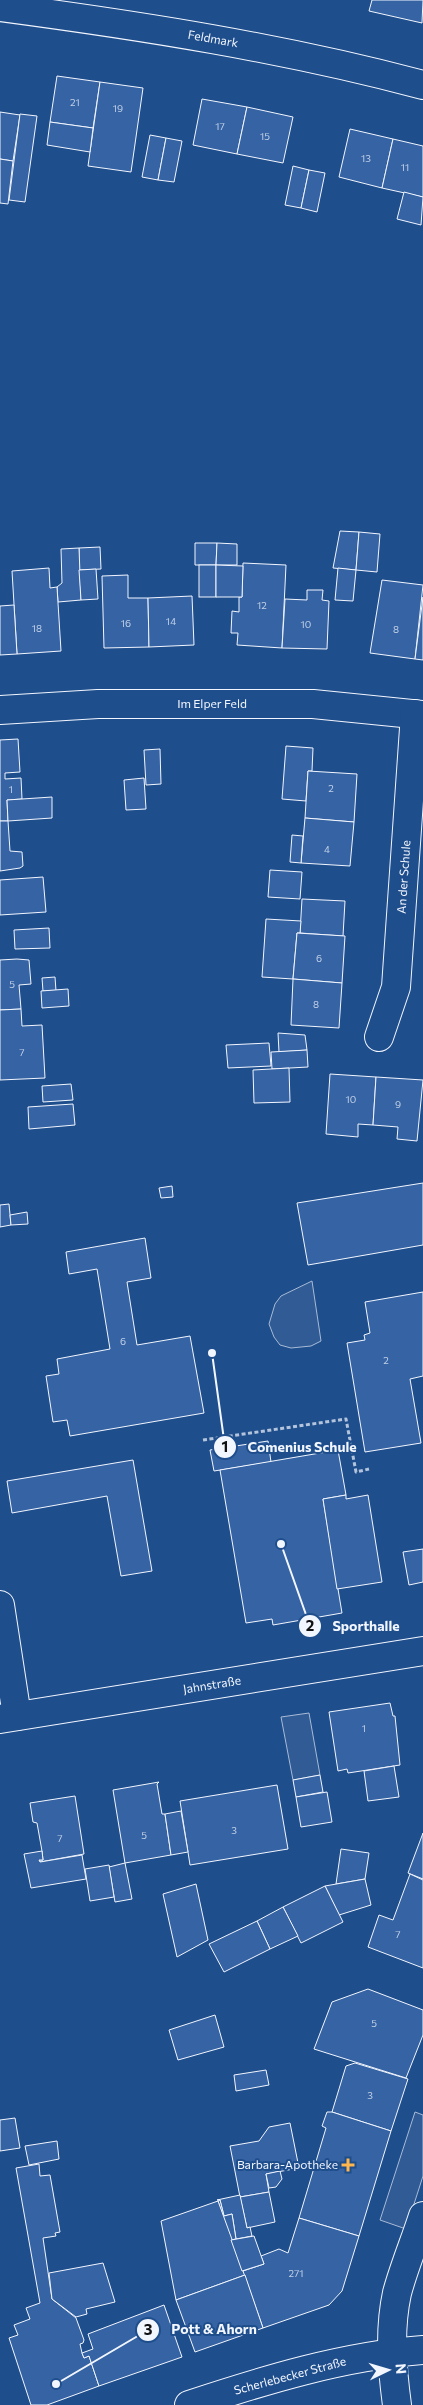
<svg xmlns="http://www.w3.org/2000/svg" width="423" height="2405" font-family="Commissioner,sans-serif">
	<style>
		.built { fill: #305b95; stroke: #a8bbd7 }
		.building { fill: #3563a3; stroke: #f2f6ff }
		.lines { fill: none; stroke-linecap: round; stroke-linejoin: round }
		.street-casing { stroke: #f2f6ff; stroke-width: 30 }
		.secondary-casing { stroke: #f2f6ff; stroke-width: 30 }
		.path { stroke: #b3c4dc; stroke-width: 3; stroke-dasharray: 4 2.5; stroke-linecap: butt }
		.street { stroke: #1f4e8c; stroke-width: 28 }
		.secondary { stroke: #1f4e8c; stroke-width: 28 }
		.poi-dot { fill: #ffb74d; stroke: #1f4e8c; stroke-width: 2 }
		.labels { text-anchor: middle; stroke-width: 4; stroke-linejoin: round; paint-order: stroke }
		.number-label { font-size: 10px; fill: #c3d1e8 }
		.street-label { font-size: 12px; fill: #f2f6ff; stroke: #1f4e8c }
		.poi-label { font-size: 12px; fill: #f2f6ff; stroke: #1f4e8c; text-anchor: end }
		.leader { fill: none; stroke: #f2f6ff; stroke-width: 2 }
		.callout-dot { fill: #f2f6ff; stroke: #1f4e8c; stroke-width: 2 }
		.mark-label { font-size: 15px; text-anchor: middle; font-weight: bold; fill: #111 }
		.callout-label { font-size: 14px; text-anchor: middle; font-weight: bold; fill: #f2f6ff; stroke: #1f4e8c; stroke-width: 4; stroke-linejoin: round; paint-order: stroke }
	</style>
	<rect width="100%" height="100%" fill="#1f4e8c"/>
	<g class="built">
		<path d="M312,1281L321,1341L311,1346L291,1348L280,1345L274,1337L269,1324L275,1304L281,1296Z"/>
		<path d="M309,1713L320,1775L293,1780L281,1717Z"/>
		<path d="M415,2112L423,2115V2176L406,2229L380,2220Z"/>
	</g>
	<g class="building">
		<path d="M372,0H423L422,23L369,11Z"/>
		<path d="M57,76L100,82L93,128L50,122Z"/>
		<path d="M100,82L143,88L131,172L88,166Z"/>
		<path d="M202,99L247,107L237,154L193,145Z"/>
		<path d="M247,107L293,117L283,163L237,154Z"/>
		<path d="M0,112L20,115L13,161L0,159Z"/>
		<path d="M20,114L37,116L25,202L9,200Z"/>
		<path d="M50,122L93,128L90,152L47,145Z"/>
		<path d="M350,129L393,139L382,188L339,177Z"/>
		<path d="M150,135L166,138L158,180L142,177Z"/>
		<path d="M166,138L182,141L174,182L158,180Z"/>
		<path d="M393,139L423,146V197L382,188Z"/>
		<path d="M0,159L13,161L8,204L0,203Z"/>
		<path d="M293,166L309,170L301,208L285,205Z"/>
		<path d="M309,170L325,173L317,212L301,208Z"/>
		<path d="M404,192L423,197L421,225L397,219Z"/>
		<path d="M340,531L359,532L356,570L333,568Z"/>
		<path d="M359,532L380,534L377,572L356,570Z"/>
		<path d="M195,543H217L216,565H195Z"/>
		<path d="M217,543L237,544V565H216Z"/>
		<path d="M100,547L101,569L79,570V548Z"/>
		<path d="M79,548L81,600L58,602L57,587L62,583L61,549Z"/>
		<path d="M243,563L286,565L282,648L237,645L238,633H231L232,611L239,612V597H242Z"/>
		<rect x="199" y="565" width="17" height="32"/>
		<path d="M216,565L243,566L242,597H216Z"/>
		<path d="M49,568L50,588L57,587L61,651L17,654L12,571Z"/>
		<path d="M338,568L356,570L353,601L335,600Z"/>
		<path d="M96,569L98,599L81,600L79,570Z"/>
		<path d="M128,575V598H148L149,647L104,648L102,576Z"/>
		<path d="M382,580L423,585L415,659L370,653Z"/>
		<path d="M307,590H323L322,600L329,601L327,649L282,648L285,599L307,600Z"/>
		<path d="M192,596L194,645L149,647L148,598Z"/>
		<path d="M423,597V660L415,659Z"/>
		<path d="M14,605L17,654L0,655V606Z"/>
		<path d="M18,739L20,772L5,773V779L21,778L22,799L7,800L8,821H0V740Z"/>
		<path d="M286,746L313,748L312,771H308L306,801L282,799Z"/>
		<path d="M160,749L161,784L146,785L144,750Z"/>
		<path d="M308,771L357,774L354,822L305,818Z"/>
		<path d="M144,778L146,809L126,810L124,780Z"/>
		<path d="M52,797V818L8,821L7,800Z"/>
		<path d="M305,818L354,822L350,866L301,863Z"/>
		<path d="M0,821H8L10,851L22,852L23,866L20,868L0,871Z"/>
		<path d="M292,835L303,836L301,863L290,862Z"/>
		<path d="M270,870L302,872L300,899L268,897Z"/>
		<path d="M43,877L46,912L0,915V880Z"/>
		<path d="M302,899L345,901L343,936L300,933Z"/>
		<path d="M266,919L301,921L300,933H297L293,979L262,977Z"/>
		<path d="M49,928L50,948L15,949L14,930Z"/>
		<path d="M297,933L345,936L342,983L293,979Z"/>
		<path d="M17,959L29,960L31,984L19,985L21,1009L0,1010V960Z"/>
		<path d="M55,977L56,991H43L42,978Z"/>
		<path d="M293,979L342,983L339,1028L291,1025Z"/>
		<path d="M68,989L69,1006L42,1008L41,991Z"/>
		<path d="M21,1009L22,1026L42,1025L45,1078L0,1080V1010Z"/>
		<path d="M278,1033L305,1035L307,1050L279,1052Z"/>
		<path d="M269,1043L271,1066L228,1068L226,1045Z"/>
		<path d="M307,1050L308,1067L272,1069L271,1052Z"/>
		<path d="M289,1068L290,1102L254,1103L253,1070Z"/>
		<path d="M330,1074L376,1077L373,1125L358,1124V1137L326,1134Z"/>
		<path d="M376,1077L423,1080L417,1141L397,1139L398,1127L373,1125Z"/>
		<path d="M71,1084L73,1100L43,1102L42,1086Z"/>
		<path d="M73,1104L75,1125L29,1129L28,1107Z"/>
		<path d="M423,1183V1245L308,1265L297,1203Z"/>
		<path d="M172,1186L173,1197L161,1198L159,1188Z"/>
		<path d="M9,1204L11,1225L0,1227V1205Z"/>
		<path d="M27,1212L28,1224L11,1225L10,1215Z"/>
		<path d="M145,1238L151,1278L127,1282L137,1345L190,1336L204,1413L70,1436L67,1420L53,1422L46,1376L59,1374L57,1359L110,1349L97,1269L69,1274L66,1252Z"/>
		<path d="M423,1292V1376L410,1379L421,1443L365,1452L347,1343L365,1340L364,1335L370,1333L365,1302Z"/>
		<path d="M268,1441L271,1462L214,1471L210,1450Z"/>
		<path d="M338,1450L346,1495L323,1499L342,1613L273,1625L272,1619L246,1623L220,1470Z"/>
		<path d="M133,1460L152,1571L121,1576L107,1496L12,1513L7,1481Z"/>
		<path d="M346,1495V1499L368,1495L382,1582L337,1589L323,1499Z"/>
		<path d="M423,1549V1582L409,1585L403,1552Z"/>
		<path d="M390,1703L393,1716H395L400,1765L348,1773L347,1769L338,1771L329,1712Z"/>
		<path d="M394,1766L399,1797L368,1801L364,1771Z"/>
		<path d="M320,1775L323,1792L296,1797L293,1780Z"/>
		<path d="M159,1782L157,1784L162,1814H165L171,1855L125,1863L113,1790Z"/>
		<path d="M277,1785L288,1849L190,1865L180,1801Z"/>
		<path d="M327,1792L332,1822L301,1827L296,1797Z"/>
		<path d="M75,1796L84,1854L40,1862L39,1860H43L42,1851L37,1823L33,1822L30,1803Z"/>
		<path d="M181,1811L188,1852L171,1855L165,1814Z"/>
		<path d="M423,1833V1879L408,1873Z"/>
		<path d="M341,1849L369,1853L365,1879L336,1884Z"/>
		<path d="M42,1851L43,1860H39L40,1862L82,1855L86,1879L31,1888L24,1854Z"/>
		<path d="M125,1863L132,1899L115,1902L109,1867Z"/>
		<path d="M109,1865L114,1897L90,1901L85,1869Z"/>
		<path d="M410,1874L423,1880V1968L368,1947L379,1915L393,1920Z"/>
		<path d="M365,1879L371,1905L339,1915L325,1886Z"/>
		<path d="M196,1884L208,1940L177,1957L163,1894Z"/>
		<path d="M325,1886L343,1922L301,1943L283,1907Z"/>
		<path d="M283,1907L298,1936L270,1949L257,1921Z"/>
		<path d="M257,1921L270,1949L224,1972L209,1944Z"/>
		<path d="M368,1989L423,2010V2035L406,2078L314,2049L332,2002Z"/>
		<path d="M215,2015L224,2047L178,2060L169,2030Z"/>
		<path d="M355,2063L408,2079L391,2131L332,2112L346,2066Z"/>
		<path d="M266,2070L269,2085L236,2091L234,2075Z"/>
		<path d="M327,2112H332L391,2131L359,2236L299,2218L326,2128L322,2126Z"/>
		<path d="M15,2118L20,2148L0,2151V2120Z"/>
		<path d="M290,2123L299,2168L266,2174L269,2192L240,2197L230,2146L259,2141L269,2127Z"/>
		<path d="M57,2141L59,2159L29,2165L25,2146Z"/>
		<path d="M39,2164L40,2176L50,2175L60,2232L55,2233L56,2236L43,2238L52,2299L76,2318L84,2340L83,2343L80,2344L82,2353L84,2358L89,2356L99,2386L47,2405H31L9,2338L18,2335L14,2325L30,2319L26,2308L40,2303L16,2168Z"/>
		<path d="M280,2171L282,2179L276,2187L269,2188L266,2174Z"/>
		<path d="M269,2192L275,2222L247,2228L240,2197Z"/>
		<path d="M240,2195L247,2228L250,2227L252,2236L231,2240L236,2239L232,2214L224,2216L220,2200H217Z"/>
		<path d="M220,2200L224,2216L232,2214L236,2239L231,2240L218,2201Z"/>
		<path d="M218,2201L245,2275L176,2300L161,2221Z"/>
		<path d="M299,2218L359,2236L342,2291L329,2305L263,2328L243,2271L264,2264L261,2256L279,2249L288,2253Z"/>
		<path d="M254,2236L264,2264L242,2271L231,2240Z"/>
		<path d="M103,2263L115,2302L86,2309L87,2314L76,2317L52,2299L49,2273Z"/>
		<path d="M245,2275L263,2328L195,2352L176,2300Z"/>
		<path d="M164,2305L182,2357L99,2386L89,2356L84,2358L82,2353L93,2349L88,2334Z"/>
	</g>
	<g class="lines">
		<defs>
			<g id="street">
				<path d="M0,7C143,26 284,48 423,85"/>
				<path d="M0,710L98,704H313L423,715"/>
				<path d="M379,1037L396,987L415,714"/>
				<path d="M0,1605L17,1716"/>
				<path d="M0,1719L423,1651"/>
				<path d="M397,2405C392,2368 389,2330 397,2293C404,2267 415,2241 423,2216"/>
			</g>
			<path id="secondary" d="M189,2405C265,2380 343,2356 423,2350"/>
		</defs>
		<use href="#street" class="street-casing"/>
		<use href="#secondary" class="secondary-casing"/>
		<path class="path" d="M203,1440L346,1419L356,1472L369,1469"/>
		<use href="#street" class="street"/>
		<use href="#secondary" class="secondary"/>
	</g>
	<path class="poi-dot" d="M345.5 2157.5h5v5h5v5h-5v5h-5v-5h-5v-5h5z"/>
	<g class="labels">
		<g class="number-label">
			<text x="75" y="106">21</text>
			<text x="118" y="112">19</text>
			<text x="220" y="130">17</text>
			<text x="265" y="140">15</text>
			<text x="366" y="162">13</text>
			<text x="405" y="171">11</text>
			<text x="262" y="609">12</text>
			<text x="171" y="625">14</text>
			<text x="126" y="627">16</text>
			<text x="306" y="628">10</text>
			<text x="37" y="632">18</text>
			<text x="396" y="633">8</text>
			<text x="331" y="792">2</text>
			<text x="11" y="793">1</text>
			<text x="327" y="853">4</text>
			<text x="319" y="962">6</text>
			<text x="12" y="988">5</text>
			<text x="316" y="1008">8</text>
			<text x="22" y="1056">7</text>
			<text x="351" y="1103">10</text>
			<text x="398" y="1108">9</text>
			<text x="123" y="1345">6</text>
			<text x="386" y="1364">2</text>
			<text x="364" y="1732">1</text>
			<text x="234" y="1834">3</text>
			<text x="144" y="1839">5</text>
			<text x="60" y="1842">7</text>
			<text x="398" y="1938">7</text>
			<text x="374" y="2027">5</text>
			<text x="370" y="2099">3</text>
			<text x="296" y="2277">271</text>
		</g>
		<g class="street-label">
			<text transform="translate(213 39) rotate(10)" y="4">Feldmark</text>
			<text x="212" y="708">Im Elper Feld</text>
			<text transform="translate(404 877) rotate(-86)" y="4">An der Schule</text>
			<text transform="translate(212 1685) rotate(-9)" y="4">Jahnstraße</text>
			<text transform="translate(290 2376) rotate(-15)" y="4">Scherlebecker Straße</text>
		</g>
		<g class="poi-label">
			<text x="338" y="2169">Barbara-Apotheke</text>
		</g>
	</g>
	<path class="leader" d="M212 1353L225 1447M281 1544L310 1626M56 2384L148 2330"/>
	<g class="callout-dot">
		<circle cx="212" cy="1353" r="5"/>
		<circle cx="281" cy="1544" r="5"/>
		<circle cx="56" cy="2384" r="5"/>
		<circle cx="225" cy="1447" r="12"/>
		<circle cx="310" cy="1626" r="12"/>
		<circle cx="148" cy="2330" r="12"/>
	</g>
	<g class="mark-label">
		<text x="225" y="1452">1</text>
		<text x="310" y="1631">2</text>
		<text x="148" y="2335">3</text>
	</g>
	<g class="callout-label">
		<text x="302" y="1452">Comenius Schule</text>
		<text x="366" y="1631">Sporthalle</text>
		<text x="214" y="2334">Pott &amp; Ahorn</text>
	</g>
	<g transform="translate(388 2370) rotate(85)" stroke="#1f4e8c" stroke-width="4" paint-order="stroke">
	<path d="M0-4L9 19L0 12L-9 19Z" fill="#f2f6ff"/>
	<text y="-8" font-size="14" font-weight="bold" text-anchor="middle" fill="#f2f6ff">N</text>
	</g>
</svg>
